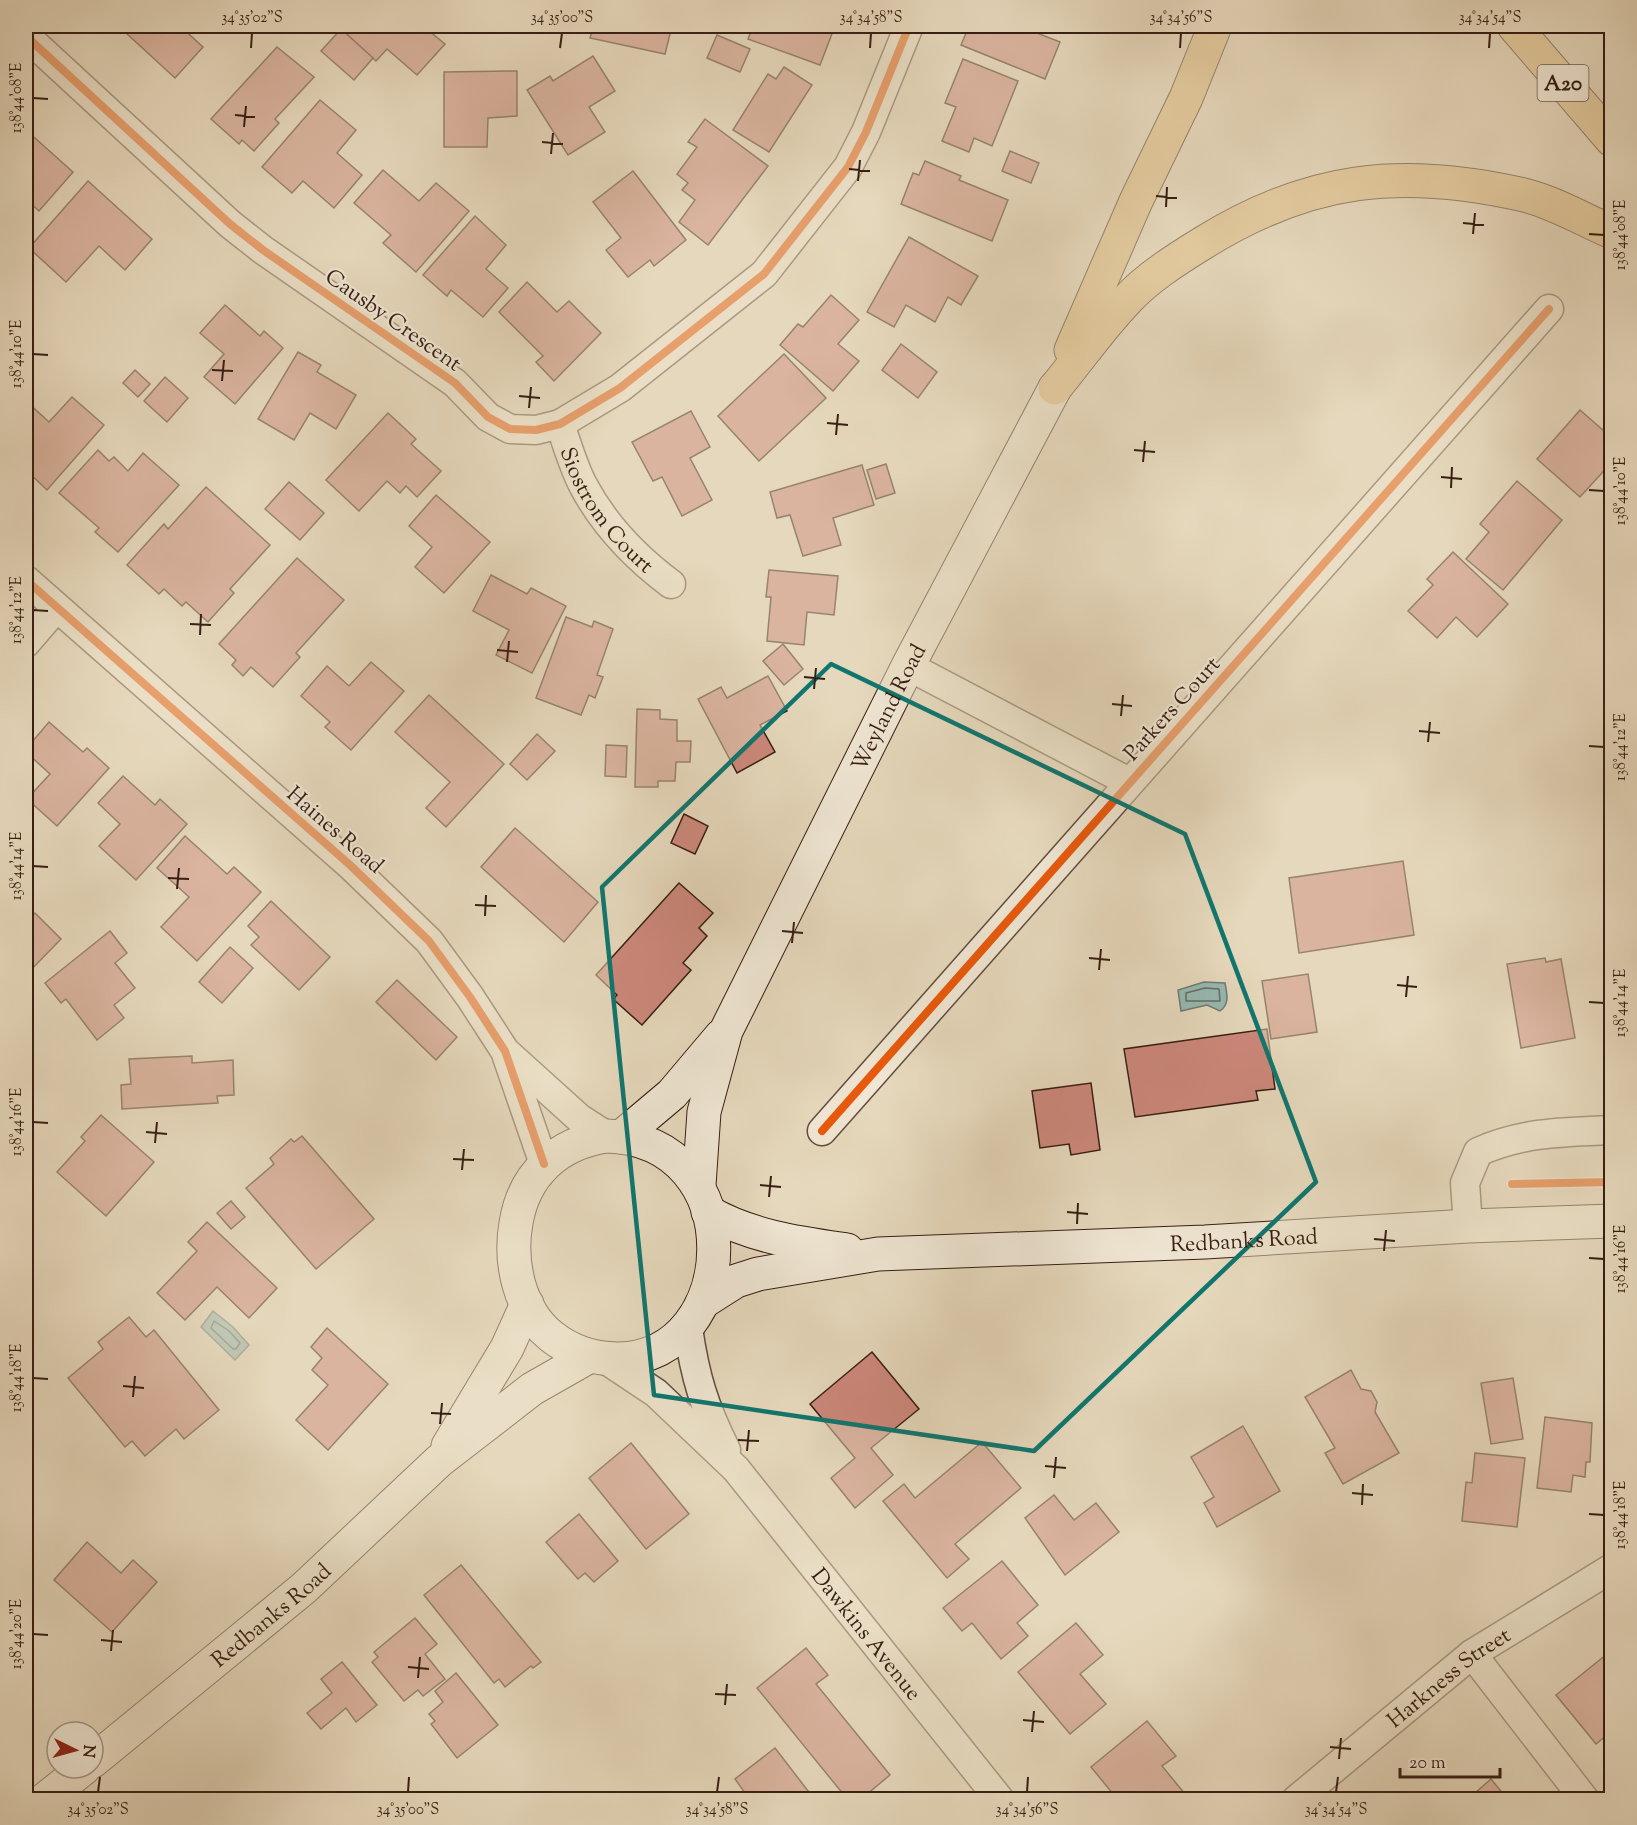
<svg xmlns="http://www.w3.org/2000/svg" width="1637" height="1825" font-family="'Sorts Mill Goudy',serif">
	<style>
		.water { fill: #96b9b3; stroke: #707b73; stroke-width: 1.5 }
		.lines { fill: none; stroke-linecap: round; stroke-linejoin: round }
		.shore { stroke: #666c63; stroke-width: 1.5 }
		.building { fill: #cd887c; stroke: #371e13; stroke-width: 1.5 }
		.street-casing { stroke: #634c3d; stroke-width: 31 }
		.secondary-casing { stroke: #371e13; stroke-width: 35 }
		.highway-casing { stroke: #371e13; stroke-width: 35 }
		.street { stroke: #efe6d3; stroke-width: 28 }
		.secondary { stroke: #efe6d3; stroke-width: 33 }
		.highway { stroke: #e3bc7e; stroke-width: 33 }
		.cycleway-casing { stroke: #efe6d3; stroke-width: 11 }
		.cycleway { stroke: #e8590c; stroke-width: 8 }
		.marked { fill: none; stroke: #0f766e; stroke-width: 4.5; stroke-linejoin: round }
		.ticks { fill: none; stroke: #371e13; stroke-width: 2 }
		.labels { text-anchor: middle; stroke-width: 4.5; stroke-linejoin: round; paint-order: stroke }
		.shield { fill: #efe6d3; stroke: #6e5a4d; stroke-width: 1.5 }
		.shield-label { font-size: 21px; font-weight: bold; fill: #371e13 }
		.street-label { font-size: 22px; fill: #371e13; stroke: #efe6d3 }
		.neatline { fill: none; stroke: #371e13; stroke-width: 2 }
		.ticks-label { font-size: 15px; text-anchor: middle; fill: #371e13 }
	</style>
	<rect width="100%" height="100%" fill="#e6d8bc"/>
	<filter id="stains"><feTurbulence type="fractalNoise" baseFrequency=".00333" numOctaves="4"/><feColorMatrix values="0 0 0 0 .2 0 0 0 0 .09 0 0 0 0 .02 0 0 0 .5 -.17"/></filter>
	<radialGradient id="worn" r=".72"><stop offset=".6" stop-color="#630" stop-opacity="0"/><stop offset="1" stop-color="#630" stop-opacity=".3"/></radialGradient>
	<g class="water">
		<path d="M1204,982L1225,983C1227,994 1230,1004 1220,1011L1207,1005L1181,1011L1178,990Z"/>
		<path d="M213,1311L233,1327L249,1345L235,1360L201,1327Z"/>
	</g>
	<g class="lines">
		<g class="shore">
			<path d="M1205,988L1219,989L1220,1001H1186V993Z"/>
			<path d="M214,1321L229,1331L240,1343L236,1349H233L211,1328Z"/>
		</g>
	</g>
	<g class="building">
		<path d="M133,26H180L203,47L175,78L126,33Z"/>
		<path d="M343,26H423L445,44L417,75L387,49L376,61L341,29Z"/>
		<path d="M593,26H672L665,54L590,38Z"/>
		<path d="M753,26H835L820,65L748,39Z"/>
		<path d="M969,26H1019L1060,42L1045,79L961,45Z"/>
		<path d="M341,29L373,58L354,80L321,51Z"/>
		<path d="M717,35L750,49L740,72L707,58Z"/>
		<path d="M277,47L314,77L275,119L279,123L254,151L242,140L239,144L211,119Z"/>
		<path d="M593,56L615,91L589,107L605,132L568,155L527,90L550,76L553,81Z"/>
		<path d="M963,59L1018,81L992,146L974,138L969,152L942,141L956,107L945,103Z"/>
		<path d="M784,67L812,85L769,152L733,130L768,74L776,79Z"/>
		<path d="M517,71V116L488,118L487,147H444V72Z"/>
		<path d="M320,100L356,130L337,153L362,175L334,208L303,181L292,193L262,167Z"/>
		<path d="M705,119L768,166L708,245L679,222L695,200L682,190L688,183L677,174L697,147L688,142Z"/>
		<path d="M26,130L73,172L39,211L26,199Z"/>
		<path d="M1010,151L1039,163L1031,183L1002,171Z"/>
		<path d="M925,161L961,176L959,180L1008,200L992,241L901,204L913,173L919,175Z"/>
		<path d="M383,170L419,201L436,183L469,211L416,272L383,243L391,235L354,203Z"/>
		<path d="M633,171L686,240L654,266L650,260L628,277L606,250L621,238L593,202Z"/>
		<path d="M88,181L152,239L125,270L99,246L66,282L29,248Z"/>
		<path d="M475,216L506,245L486,269L508,288L483,317L451,290L447,296L423,275Z"/>
		<path d="M909,237L978,276L961,305L948,297L935,322L906,305L894,327L867,312Z"/>
		<path d="M527,282L557,312L569,301L601,333L554,381L536,362L543,356L499,312Z"/>
		<path d="M831,295L859,320L838,344L859,361L833,391L780,345L798,324L803,327Z"/>
		<path d="M225,305L260,336L264,331L283,348L235,404L204,377L224,354L200,333Z"/>
		<path d="M901,344L937,372L918,398L882,370Z"/>
		<path d="M298,352L321,365L317,372L356,395L336,429L310,413L294,440L258,419Z"/>
		<path d="M784,354L826,398L759,461L718,416Z"/>
		<path d="M135,370L150,384L138,397L123,383Z"/>
		<path d="M165,377L188,398L167,422L144,401Z"/>
		<path d="M72,397L104,425L47,490L26,470L33,460L26,453V401L49,422Z"/>
		<path d="M1580,410L1612,438V462L1580,497L1537,459Z"/>
		<path d="M691,411L710,447L690,458L712,500L682,516L662,477L653,481L632,442Z"/>
		<path d="M388,413L416,439L411,444L441,471L417,497L406,486L400,493L387,481L359,511L326,480Z"/>
		<path d="M98,450L109,461L114,457L128,471L143,453L179,485L118,552L95,532L99,528L59,493Z"/>
		<path d="M886,464L895,493L876,499L867,470Z"/>
		<path d="M862,465L874,505L833,518L841,545L803,556L790,515L777,518L770,492Z"/>
		<path d="M1517,481L1562,520L1503,590L1466,559L1489,532L1480,524Z"/>
		<path d="M289,482L324,513L300,540L265,509Z"/>
		<path d="M206,487L270,545L230,589L234,593L208,622L186,602L182,606L164,589L159,594L127,565L164,524L168,529Z"/>
		<path d="M436,495L490,542L444,593L415,567L432,547L409,526Z"/>
		<path d="M1453,552L1508,604L1477,637L1456,617L1437,638L1408,611L1433,585L1427,579Z"/>
		<path d="M297,558L344,600L296,653L300,657L273,687L251,667L243,676L232,665L236,660L219,644Z"/>
		<path d="M769,570L838,576L834,615L807,612L804,645L767,641L771,597H766Z"/>
		<path d="M491,575L527,594L531,588L566,606L532,673L496,655L509,630L473,611Z"/>
		<path d="M566,617L592,627L594,621L613,629L597,675L603,677L595,698L589,695L581,715L536,698Z"/>
		<path d="M783,644L803,669L784,685L763,661Z"/>
		<path d="M371,662L404,691L351,750L325,727L330,722L301,696L327,666L349,686Z"/>
		<path d="M768,676L787,711L760,725L775,752L737,773L698,699L721,687L727,698Z"/>
		<path d="M429,695L504,764L446,827L426,808L450,782L395,732Z"/>
		<path d="M637,709L660,710V719L677,720V741H691L690,762H676L675,781H658V787H635Z"/>
		<path d="M49,722L83,752L87,748L109,768L57,826L27,799L50,774L26,752V749Z"/>
		<path d="M537,734L555,751L527,780L510,764Z"/>
		<path d="M606,745L627,746L626,777L605,776Z"/>
		<path d="M123,776L155,805L160,799L187,824L136,880L99,846L120,824L98,803Z"/>
		<path d="M684,814L708,826L695,854L671,843Z"/>
		<path d="M515,828L598,902L564,942L481,867Z"/>
		<path d="M185,836L227,874L234,867L261,892L197,961L161,927L189,897L157,868Z"/>
		<path d="M1403,861L1414,935L1299,953L1289,878Z"/>
		<path d="M679,883L713,913L699,928L707,936L683,963L691,970L642,1025L613,999L617,995L596,975Z"/>
		<path d="M271,901L330,957L299,990L251,945L259,937L248,926Z"/>
		<path d="M35,913L61,939L26,975V923Z"/>
		<path d="M110,931L127,953L115,963L135,988L114,1005L124,1018L97,1040L66,999L61,1003L45,983Z"/>
		<path d="M230,947L253,968L222,1003L199,982Z"/>
		<path d="M1545,958L1546,962L1561,959L1575,1038L1521,1048L1507,964Z"/>
		<path d="M1308,974L1317,1032L1271,1039L1262,981Z"/>
		<path d="M397,980L457,1037L436,1060L376,1002Z"/>
		<path d="M1267,1029L1275,1089L1256,1091L1258,1100L1135,1117L1124,1049Z"/>
		<path d="M192,1056V1063L233,1060L234,1095L217,1096L218,1103L122,1109L121,1085L131,1084L129,1059Z"/>
		<path d="M1091,1083L1100,1150L1071,1155L1069,1144L1040,1148L1032,1091Z"/>
		<path d="M101,1115L154,1162L106,1216L57,1172L85,1141L81,1137Z"/>
		<path d="M302,1136L374,1219L316,1269L246,1188L274,1164L270,1158L291,1139L294,1142Z"/>
		<path d="M231,1201L245,1217L231,1229L217,1213Z"/>
		<path d="M207,1222L277,1288L249,1318L217,1287L185,1320L157,1293L197,1251L188,1242Z"/>
		<path d="M129,1317L146,1337L154,1330L219,1410L184,1439L176,1429L145,1456L132,1441L125,1447L68,1378L103,1349L98,1342Z"/>
		<path d="M327,1328L388,1384L328,1450L296,1420L328,1385L312,1370L322,1358L311,1347Z"/>
		<path d="M872,1352L919,1409L871,1448L893,1475L855,1508L831,1478L855,1458L810,1404Z"/>
		<path d="M1351,1370L1361,1389L1371,1391L1377,1402L1375,1412L1399,1453L1343,1484L1325,1453L1335,1448L1305,1397Z"/>
		<path d="M1513,1378L1523,1439L1491,1444L1481,1383Z"/>
		<path d="M1545,1417L1592,1423L1590,1462H1586L1585,1477L1573,1475L1571,1492L1537,1488Z"/>
		<path d="M1243,1426L1280,1491L1217,1527L1204,1503L1214,1497L1191,1457Z"/>
		<path d="M982,1442L1021,1488L955,1544L969,1559L947,1578L883,1501L904,1484L915,1498Z"/>
		<path d="M631,1443L689,1514L646,1549L589,1478Z"/>
		<path d="M1475,1453L1525,1458L1517,1527L1462,1521L1466,1482L1472,1483Z"/>
		<path d="M1054,1495L1074,1520L1096,1503L1119,1532L1065,1575L1025,1518Z"/>
		<path d="M579,1514L618,1561L594,1582L585,1573L578,1579L546,1542Z"/>
		<path d="M87,1542L121,1573L133,1560L157,1582L112,1632L54,1580Z"/>
		<path d="M1002,1561L1038,1605L1017,1623L1028,1636L1001,1659L972,1623L962,1631L943,1608Z"/>
		<path d="M461,1565L541,1662L533,1668L531,1666L505,1687L499,1679L494,1683L424,1595Z"/>
		<path d="M415,1618L437,1644L425,1654L445,1679L423,1696L418,1690L404,1701L372,1662L378,1657L374,1652Z"/>
		<path d="M1076,1623L1103,1655L1080,1674L1106,1704L1070,1734L1018,1672Z"/>
		<path d="M806,1648L828,1675L816,1684L890,1775L860,1800H848L757,1688Z"/>
		<path d="M1612,1650V1731L1596,1744L1556,1695Z"/>
		<path d="M342,1662L377,1705L356,1722L346,1708L321,1729L307,1713L332,1693L321,1679Z"/>
		<path d="M456,1673L498,1725L457,1758L431,1724L435,1721L429,1714L443,1702L435,1691Z"/>
		<path d="M1147,1721L1176,1756L1162,1766L1185,1794L1178,1800H1118L1091,1767Z"/>
		<path d="M775,1748L815,1800H750L735,1779Z"/>
		<path d="M1491,1779L1508,1800H1467Z"/>
	</g>
	<g class="lines">
		<defs>
			<g id="street">
				<path d="M26,36L230,224L263,250L455,383L488,417L510,429L536,430L560,424L620,388L764,274L848,167L866,132L909,26"/>
				<path id="s1" d="M560,424C567,444 573,466 583,485C604,525 635,557 671,584"/>
				<path d="M26,580L350,865L429,941L470,997L505,1051L544,1164"/>
				<path d="M26,643L56,608"/>
				<path d="M908,666L1129,782"/>
				<path d="M507,1053L579,1118L607,1136"/>
				<path d="M822,1131L1549,309"/>
				<path d="M1468,1226L1465,1183L1478,1152C1522,1132 1564,1132 1612,1130"/>
				<path d="M688,1328C695,1377 704,1406 726,1450"/>
				<path id="s2" d="M605,1359L656,1393L736,1469L1000,1800"/>
				<path d="M1472,1654L1585,1800"/>
				<path id="s3" d="M1296,1800L1472,1654L1612,1568"/>
			</g>
			<g id="secondary">
				<path d="M607,1136C753,1140 742,1358 618,1359C593,1359 571,1352 551,1336C519,1310 509,1262 516,1223C524,1174 558,1143 607,1136Z"/>
				<path d="M621,1137L672,1094L721,1036"/>
				<path id="s4" d="M699,1185L704,1112L726,1031L908,666L1055,388"/>
				<path d="M708,1212C752,1237 798,1243 847,1250"/>
				<path id="s5" d="M703,1302L736,1281L758,1274L878,1254L1205,1242L1468,1226L1612,1221"/>
				<path d="M448,1446L507,1348L527,1304"/>
				<path id="s6" d="M93,1761L304,1588L439,1461L532,1389L590,1356"/>
				<path d="M44,1800L84,1768"/>
			</g>
			<g id="highway">
				<path d="M1514,26L1612,140"/>
				<path d="M1071,350L1136,201L1186,98L1215,26"/>
				<path d="M1055,388C1079,359 1101,327 1127,300C1147,278 1177,259 1203,243C1309,177 1402,167 1524,195C1553,202 1584,220 1612,232"/>
			</g>
		</defs>
		<use href="#street" class="street-casing"/>
		<use href="#secondary" class="secondary-casing"/>
		<use href="#highway" class="highway-casing"/>
		<use href="#street" class="street"/>
		<use href="#secondary" class="secondary"/>
		<use href="#highway" class="highway"/>
		<defs>
			<g id="cycleway">
				<path d="M26,36L230,224L263,250L455,383L488,417L510,429L536,430L560,424L620,388L764,274L848,167L866,132L909,26"/>
				<path d="M26,580L350,865L429,941L470,997L505,1051L544,1164"/>
				<path d="M822,1131L1549,309"/>
				<path d="M1512,1184L1612,1182"/>
			</g>
		</defs>
		<use href="#cycleway" class="cycleway-casing"/>
		<use href="#cycleway" class="cycleway"/>
	</g>
	<path d="M0 0H1637V1825H0ZM831,664L1185,834L1316,1182L1034,1451L654,1395L602,887Z" fill="#e6d8bc" fill-opacity=".55" fill-rule="evenodd"/>
	<path class="marked" d="M831,664L1185,834L1316,1182L1034,1451L654,1395L602,887Z"/>
	<path class="ticks" d="M251,48L252,33M560,48L562,33M870,48L871,33M1180,48L1181,33M1489,48L1490,33M33,98L48,99M235,115L255,117M244,127L246,106M542,142L563,144M551,154L553,133M849,169L870,171M858,181L860,160M1156,196L1177,198M1166,207L1167,187M1463,223L1484,225M1473,234L1475,213M1589,234L1604,235M33,354L48,355M212,370L233,371M222,381L224,360M519,396L540,398M529,408L531,387M827,423L848,425M836,435L838,414M1134,450L1155,452M1143,462L1145,441M1441,477L1462,479M1451,488L1452,467M1589,490L1604,491M33,610L48,611M190,624L211,625M200,635L201,614M497,650L518,652M507,662L509,641M804,677L825,679M814,689L816,668M1112,704L1132,706M1121,716L1123,695M1419,731L1440,733M1428,742L1430,722M1589,746L1604,747M33,866L48,867M168,878L189,879M177,889L179,868M475,905L496,906M485,916L486,895M782,931L803,933M792,943L794,922M1089,958L1110,960M1099,970L1101,949M1397,985L1417,987M1406,997L1408,976M1589,1002L1604,1003M33,1122L48,1123M146,1132L167,1134M155,1143L157,1122M453,1159L474,1160M462,1170L464,1149M760,1185L781,1187M769,1197L771,1176M1067,1212L1088,1214M1077,1224L1078,1203M1374,1239L1395,1241M1384,1251L1386,1230M1589,1258L1604,1259M33,1378L48,1379M123,1386L144,1388M133,1397L135,1376M431,1413L451,1414M440,1424L442,1403M738,1440L759,1441M747,1451L749,1430M1045,1466L1066,1468M1054,1478L1056,1457M1352,1493L1373,1495M1362,1505L1363,1484M1589,1514L1604,1515M33,1634L48,1635M101,1640L122,1642M111,1651L113,1630M408,1667L429,1669M418,1678L420,1657M715,1694L736,1695M725,1705L727,1684M1023,1720L1044,1722M1032,1732L1034,1711M1330,1747L1351,1749M1339,1759L1341,1738M98,1792L100,1777M408,1792L409,1777M717,1792L719,1777M1027,1792L1028,1777M1336,1792L1338,1777"/>
	<g class="labels">
		<rect class="shield" x="1537.5" y="65" width="51" height="36" rx="4.5"/>
		<g class="shield-label">
			<text x="1563" y="90">A20</text>
		</g>
		<g class="street-label">
			<text transform="translate(394 319) rotate(35)" y="8">Causby Crescent</text>
			<text dy="8" stroke="none"><textPath href="#s1" startOffset="99">Siostrom Court</textPath></text>
			<text dy="8" stroke="none"><textPath href="#s4" startOffset="519">Weyland Road</textPath></text>
			<text transform="translate(1171 708) rotate(-48)" y="8">Parkers Court</text>
			<text transform="translate(336 829) rotate(41)" y="8">Haines Road</text>
			<text dy="8" stroke="none"><textPath href="#s5" startOffset="550">Redbanks Road</textPath></text>
			<text dy="8" stroke="none"><textPath href="#s6" startOffset="230">Redbanks Road</textPath></text>
			<text dy="8" stroke="none"><textPath href="#s2" startOffset="382">Dawkins Avenue</textPath></text>
			<text dy="8" stroke="none"><textPath href="#s3" startOffset="196">Harkness Street</textPath></text>
		</g>
	</g>
	<rect width="1637" height="1825" fill="none" stroke="#e6d8bc" stroke-width="66"/>
	<g transform="translate(75 1750) rotate(95)"><circle r="28" fill="#efe6d3" stroke="#a59686" stroke-width="1.5"/>
	<path d="M0-4.5L10 22L0 15L-10 22Z" fill="#8f2418"/>
	<text y="-9" font-size="16" font-weight="bold" text-anchor="middle" fill="#371e13">N</text>
	</g>
	<path d="M1400 1768v9h100v-9" fill="none" stroke="#371e13" stroke-width="3"/>
	<text x="1409" y="1768" font-size="18" fill="#371e13" stroke="#efe6d3" stroke-width="4.5" paint-order="stroke">20 m</text>
	<rect x="33" y="33" width="1571" height="1759" class="neatline"/>
	<g class="ticks-label">
		<text x="252" y="22">34°35'02"S</text>
		<text x="562" y="22">34°35'00"S</text>
		<text x="871" y="22">34°34'58"S</text>
		<text x="1181" y="22">34°34'56"S</text>
		<text x="1490" y="22">34°34'54"S</text>
		<text transform="translate(16 98) rotate(-90)" y="5">138°44'08"E</text>
		<text transform="translate(1620 235) rotate(-90)" y="5">138°44'08"E</text>
		<text transform="translate(16 354) rotate(-90)" y="5">138°44'10"E</text>
		<text transform="translate(1620 491) rotate(-90)" y="5">138°44'10"E</text>
		<text transform="translate(16 610) rotate(-90)" y="5">138°44'12"E</text>
		<text transform="translate(1620 747) rotate(-90)" y="5">138°44'12"E</text>
		<text transform="translate(16 866) rotate(-90)" y="5">138°44'14"E</text>
		<text transform="translate(1620 1003) rotate(-90)" y="5">138°44'14"E</text>
		<text transform="translate(16 1122) rotate(-90)" y="5">138°44'16"E</text>
		<text transform="translate(1620 1259) rotate(-90)" y="5">138°44'16"E</text>
		<text transform="translate(16 1378) rotate(-90)" y="5">138°44'18"E</text>
		<text transform="translate(1620 1515) rotate(-90)" y="5">138°44'18"E</text>
		<text transform="translate(16 1634) rotate(-90)" y="5">138°44'20"E</text>
		<text x="98" y="1814">34°35'02"S</text>
		<text x="408" y="1814">34°35'00"S</text>
		<text x="717" y="1814">34°34'58"S</text>
		<text x="1027" y="1814">34°34'56"S</text>
		<text x="1336" y="1814">34°34'54"S</text>
	</g>
	<rect width="100%" height="100%" filter="url(#stains)"/>
	<rect width="100%" height="100%" fill="url(#worn)"/>
</svg>
